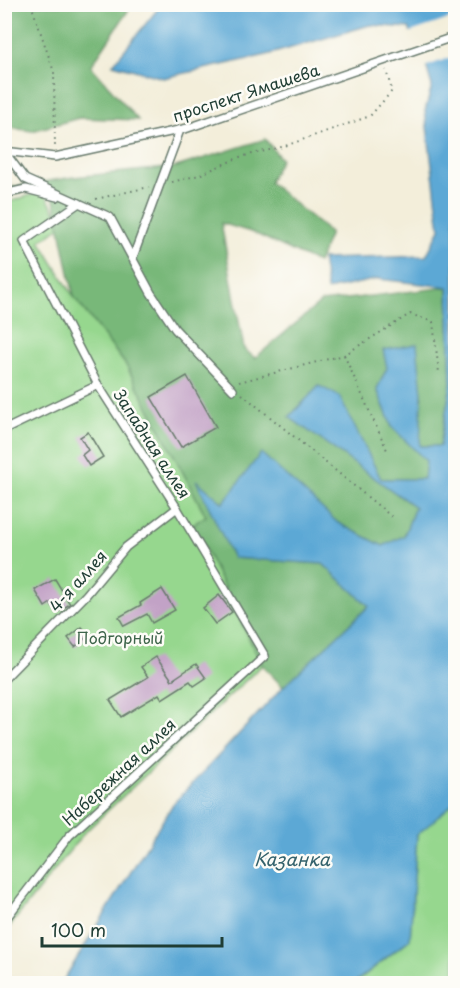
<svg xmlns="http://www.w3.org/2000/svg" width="460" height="988" font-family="'Playpen Sans',sans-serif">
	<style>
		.green { fill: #96d78e; stroke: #5a8a61; stroke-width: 1.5 }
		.forest { fill: #78b879; stroke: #4c7a56; stroke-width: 1.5 }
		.water { fill: #5ca8d5; stroke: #3e7284; stroke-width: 1.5 }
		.pier { fill: #f3eeda }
		.building { fill: #c2a2c6 }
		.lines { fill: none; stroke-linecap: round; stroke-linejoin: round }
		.service-casing { stroke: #697b6e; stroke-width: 10 }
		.path { stroke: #697b6e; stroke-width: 2; stroke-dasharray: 1.5 4.5; stroke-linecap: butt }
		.service { stroke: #fff; stroke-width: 7 }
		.labels { text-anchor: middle; stroke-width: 5; stroke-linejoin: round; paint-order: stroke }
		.street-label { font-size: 16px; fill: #1f3d34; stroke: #fdfcf7 }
		.park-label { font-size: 16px; fill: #3d644a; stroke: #fdfcf7 }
		.water-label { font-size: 18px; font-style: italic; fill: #34626c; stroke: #fdfcf7 }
	</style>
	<rect width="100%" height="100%" fill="#fdfcf7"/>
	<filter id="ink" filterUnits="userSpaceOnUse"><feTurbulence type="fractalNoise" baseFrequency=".0167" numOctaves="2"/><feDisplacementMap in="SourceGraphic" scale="12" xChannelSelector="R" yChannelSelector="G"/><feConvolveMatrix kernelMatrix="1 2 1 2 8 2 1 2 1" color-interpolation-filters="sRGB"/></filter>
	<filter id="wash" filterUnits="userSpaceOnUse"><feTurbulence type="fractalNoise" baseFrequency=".008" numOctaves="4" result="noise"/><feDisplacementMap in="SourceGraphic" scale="24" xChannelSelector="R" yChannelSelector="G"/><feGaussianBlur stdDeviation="1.35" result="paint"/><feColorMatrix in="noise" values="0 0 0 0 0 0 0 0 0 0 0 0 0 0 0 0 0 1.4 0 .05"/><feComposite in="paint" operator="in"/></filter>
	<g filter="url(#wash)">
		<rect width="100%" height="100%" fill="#f3eeda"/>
		<g class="green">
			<path d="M44,191L62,226L40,241L74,297L126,365L206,516L194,524L262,665L84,833L5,932V203Z"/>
			<path d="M455,795V983L354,984L410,939L417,835Z"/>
		</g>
		<g class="forest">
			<path d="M4,5H132L91,66L138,120L79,118L32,131L5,127Z"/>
			<path d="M265,139L281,159L269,182L330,233L318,263L254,233L221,223L244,349L255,358L321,302L448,287L451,384L440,446H419L422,393L387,368L377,389L392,427L427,461L425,479H381L339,397L289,417L415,507L404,536L383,546L338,523L261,454L223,503L198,482L233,558L323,564L369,606L283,687L262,665L193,524L206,516L126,365L74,297L53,195L45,186L5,197V188L74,177L176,167Z"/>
		</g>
		<path class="water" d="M161,5H455V802L417,835L410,939L354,983L61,984L173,804L283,687L369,606L323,564L233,558L196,480L223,503L261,453L338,523L383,546L404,536L415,507L289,417L319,386L339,396L381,479H424L426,461L392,427L377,389L387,368L383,350L417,344L422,393L420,446H440L451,384L448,287L378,279L327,290L322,259L426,256L440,229L425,111L432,86L425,62L409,28L370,25L267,55L163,78L113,64Z"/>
		<path class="pier" d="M455,17V56L424,67L408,33Z"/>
		<g id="blocks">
			<g class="building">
				<path d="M187,376L216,427L181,447L151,397Z"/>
				<path d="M88,432L103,457L89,466L82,455L88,450L80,437Z"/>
				<path d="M55,579L70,604L57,612L51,603L45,607L35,590Z"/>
				<path d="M162,589L175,610L152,623L147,614L124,626L119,617L141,605L140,603Z"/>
				<path d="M219,595L232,612L215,624L203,608Z"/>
				<path d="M82,627L89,635L75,647L68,638Z"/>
				<path d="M156,657L172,680L196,664L206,678L194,686L190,681L162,699L159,694L121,717L110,700L148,677L141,667Z"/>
			</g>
		</g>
	</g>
	<g filter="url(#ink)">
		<use href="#blocks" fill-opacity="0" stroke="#697b6e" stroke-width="1.5"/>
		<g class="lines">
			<defs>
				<g id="service">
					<path d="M4,151L55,157L188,128L456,36"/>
					<path d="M4,151L25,179L110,217L151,293L175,329L233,390"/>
					<path d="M4,194L26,189L57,197"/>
					<path d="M133,257L180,130"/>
					<path d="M4,430L98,385"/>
					<path d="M4,679L86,595L126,547L177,508"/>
					<path d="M4,921L69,836L265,656L177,508L98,385L24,241L79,203"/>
				</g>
			</defs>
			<use href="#service" class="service-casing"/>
			<g class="path">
				<path d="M31,4L54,72L55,148"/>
				<path d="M172,182L199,175L240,157L282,147L370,116L392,91L386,70"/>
				<path d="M96,199L149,187"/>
				<path d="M344,355L387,450"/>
				<path d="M239,382L344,355L410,314L433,322L439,373"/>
				<path d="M242,394L392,517"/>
			</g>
			<use href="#service" class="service"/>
		</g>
	</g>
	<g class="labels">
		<g class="street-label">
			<text transform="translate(246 93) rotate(-18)" y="6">проспект Ямашева</text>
			<text transform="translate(152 444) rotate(57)" y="6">Западная аллея</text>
			<text transform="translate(78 581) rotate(-48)" y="6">4-я аллея</text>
			<text transform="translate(119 772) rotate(-43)" y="6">Набережная аллея</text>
		</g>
		<g class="park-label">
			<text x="120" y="644">Подгорный</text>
		</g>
		<g class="water-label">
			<text x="292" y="866">Казанка</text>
		</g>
	</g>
	<rect width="460" height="988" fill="none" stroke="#fdfcf7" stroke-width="24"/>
	<path d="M42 937v9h180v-9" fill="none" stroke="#1f3d34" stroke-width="3"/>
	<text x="51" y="937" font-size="18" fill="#1f3d34" stroke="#fdfcf7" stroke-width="4.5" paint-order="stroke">100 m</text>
</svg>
